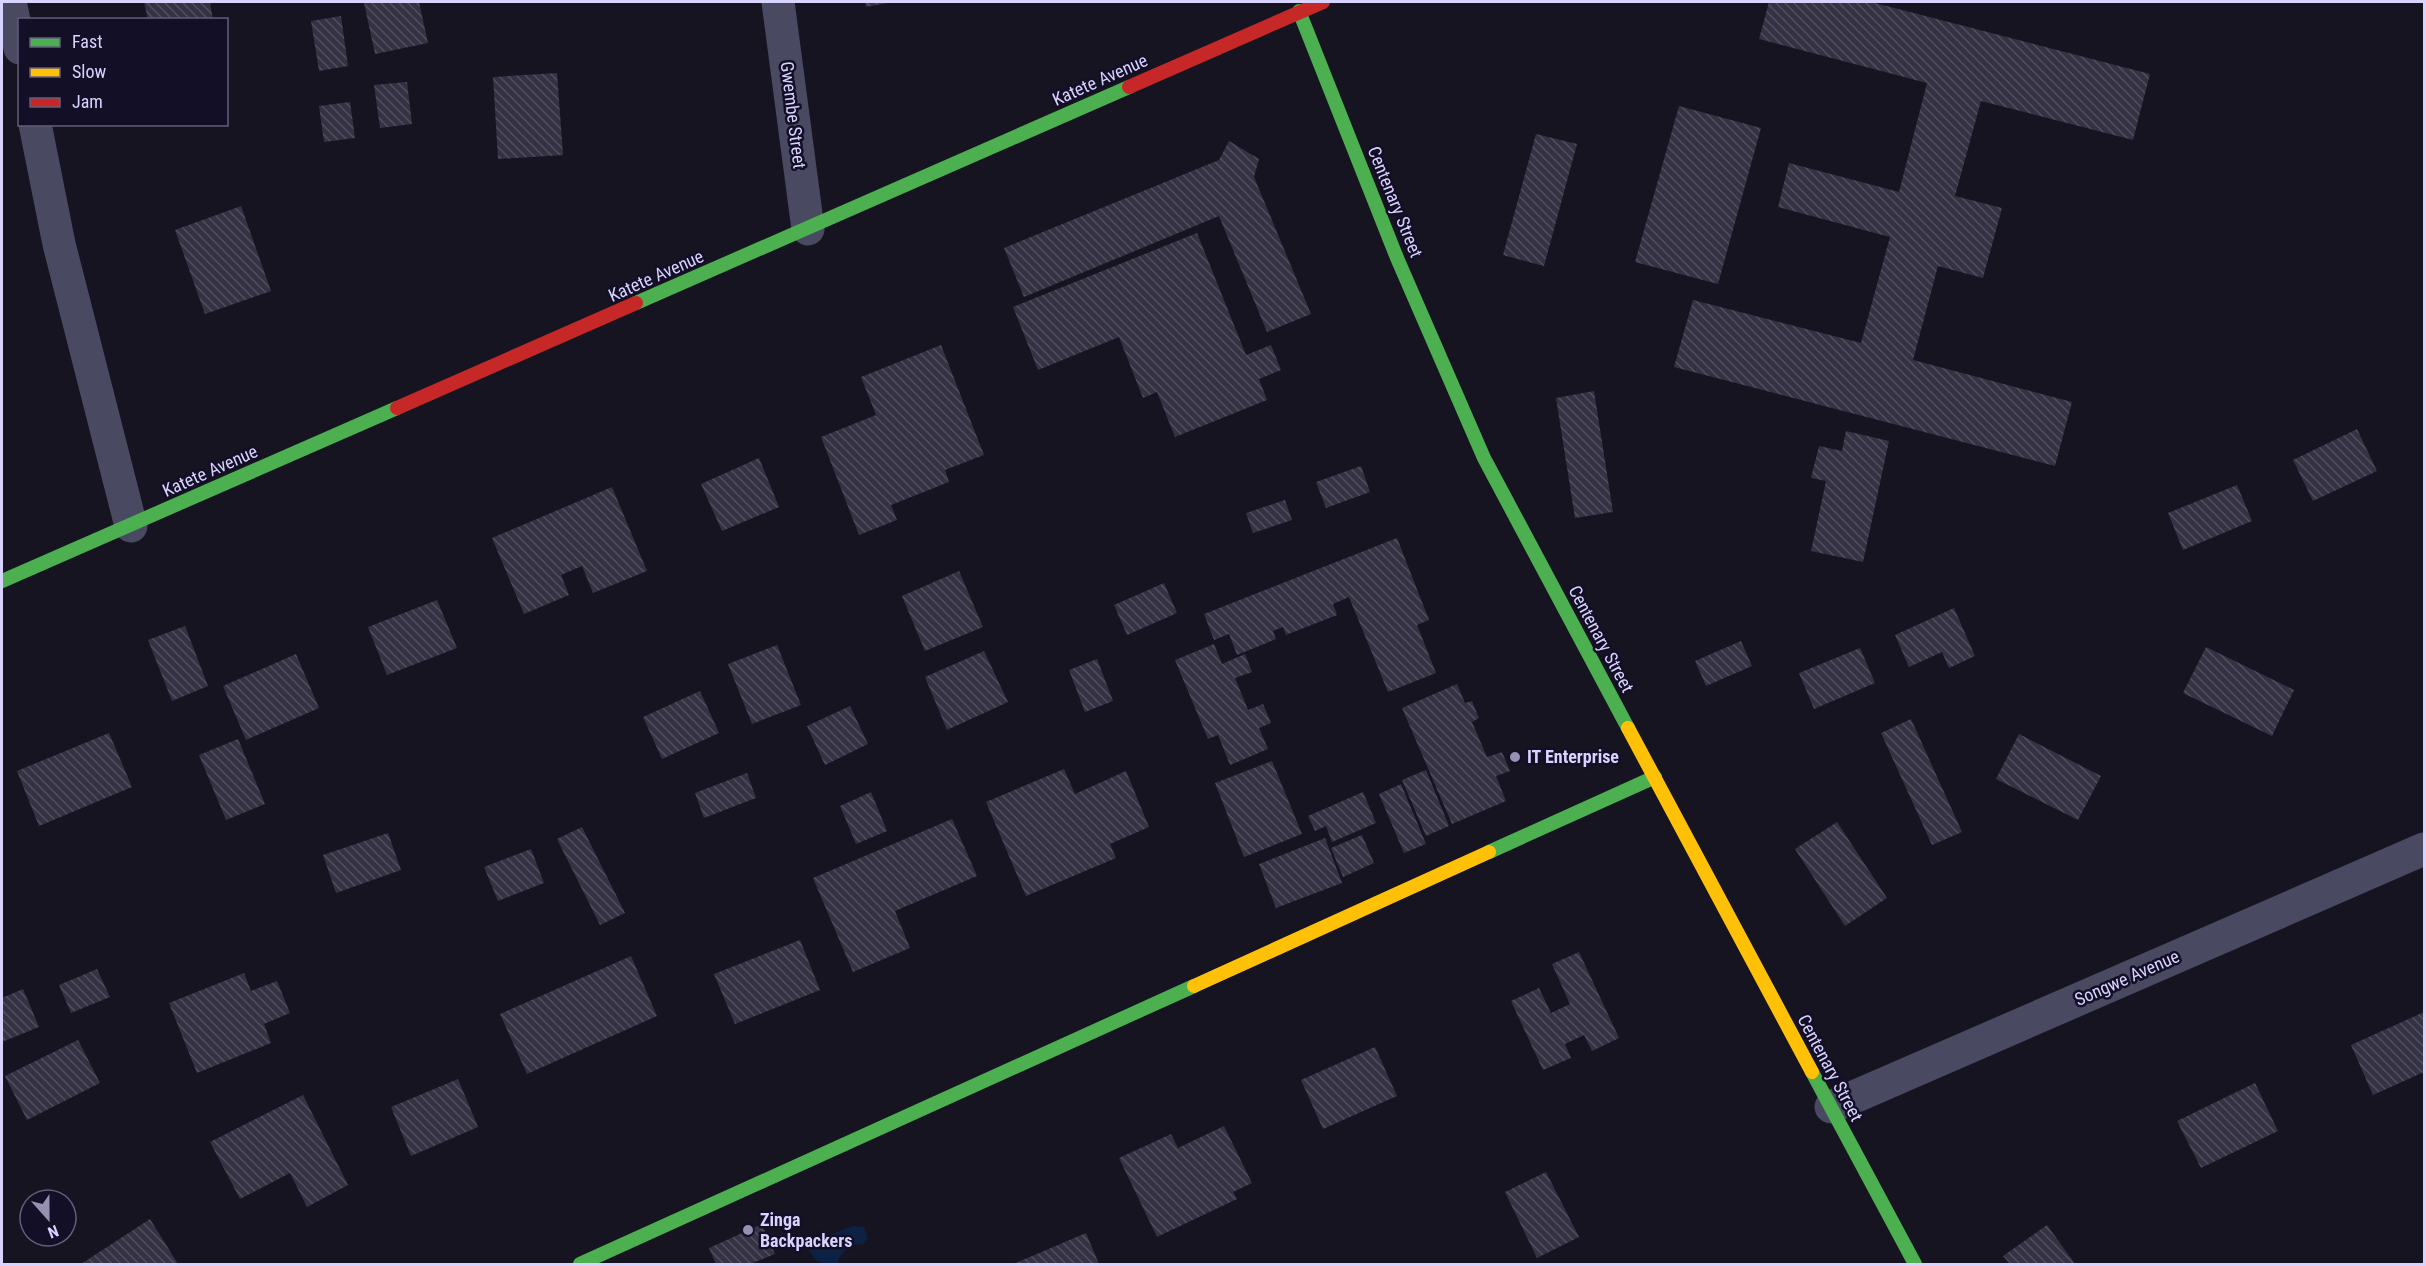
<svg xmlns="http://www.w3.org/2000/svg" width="2426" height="1266" font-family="'Roboto Condensed',sans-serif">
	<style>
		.water { fill: #0d2144 }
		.building { fill: url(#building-back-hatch) }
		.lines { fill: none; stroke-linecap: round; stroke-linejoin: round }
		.street { stroke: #4a4962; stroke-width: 33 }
		.fast { stroke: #4caf50; stroke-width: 14 }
		.slow { stroke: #ffc107; stroke-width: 14 }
		.jam { stroke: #c62828; stroke-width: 14 }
		.poi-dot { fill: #9591b1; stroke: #130f26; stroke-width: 2 }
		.labels { text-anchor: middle; stroke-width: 5; stroke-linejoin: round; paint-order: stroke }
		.street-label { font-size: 18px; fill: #d9d4ff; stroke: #130f26 }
		.poi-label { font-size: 18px; font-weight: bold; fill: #d9d4ff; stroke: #130f26; text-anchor: start }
	</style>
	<defs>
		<pattern id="building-back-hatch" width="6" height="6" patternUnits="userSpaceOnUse" patternTransform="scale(1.5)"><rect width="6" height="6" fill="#343243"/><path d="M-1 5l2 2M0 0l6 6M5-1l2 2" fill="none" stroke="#514f5f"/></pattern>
	</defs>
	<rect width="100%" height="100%" fill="#161421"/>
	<path class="water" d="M853,1226L864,1227L868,1238L863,1244C849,1243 841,1252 837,1264C822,1265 815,1263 808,1248L809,1243Z"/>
	<g class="building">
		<path d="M144,2H210L213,20H148Z"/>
		<path d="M369,2H419L428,43L375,54L364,3Z"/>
		<path d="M865,2H887V3L866,7Z"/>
		<path d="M1769,2H1871L2150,74L2133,140L1981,101L1955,196L2002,208L1983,278L1938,266L1913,360L2072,402L2055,466L1674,367L1693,300L1861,343L1890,237L1778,207L1789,163L1899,192L1927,83L1759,39Z"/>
		<path d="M341,16L348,66L319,71L311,21Z"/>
		<path d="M557,73L563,155L498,159L493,77Z"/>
		<path d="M407,82L412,124L380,128L374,85Z"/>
		<path d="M350,102L355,138L324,142L319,106Z"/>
		<path d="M1679,106L1761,128L1718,284L1635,262Z"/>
		<path d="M1536,134L1577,144L1544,266L1503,255Z"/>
		<path d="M1229,141L1259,159L1254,177L1311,314L1267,332L1219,216L1024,297L1004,248L1219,160Z"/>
		<path d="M241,206L271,291L205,314L175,230Z"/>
		<path d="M1197,233L1246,355L1271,345L1281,370L1259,379L1267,400L1175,437L1157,392L1143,398L1119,337L1038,370L1013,307Z"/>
		<path d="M941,345L984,455L945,470L949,482L891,505L897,520L859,535L821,437L876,415L861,377Z"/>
		<path d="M1594,391L1613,512L1575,518L1556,398Z"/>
		<path d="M2357,429L2377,471L2313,501L2293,460Z"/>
		<path d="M1846,431L1889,441L1863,562L1811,551L1826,481L1811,478L1819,446L1842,451Z"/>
		<path d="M759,458L779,507L722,531L701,484Z"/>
		<path d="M1361,466L1370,492L1326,508L1316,482Z"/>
		<path d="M2237,485L2252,521L2183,550L2168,513Z"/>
		<path d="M612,487L647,571L593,593L582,566L561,575L569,595L524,614L492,538Z"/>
		<path d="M1285,500L1292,520L1253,533L1246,513Z"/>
		<path d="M1397,538L1429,620L1417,625L1436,673L1388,692L1349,597L1333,604L1337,615L1286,635L1283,627L1273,631L1276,639L1237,655L1229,634L1214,640L1204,614Z"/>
		<path d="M959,571L983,627L925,651L902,596Z"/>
		<path d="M1164,583L1177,613L1127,635L1114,605Z"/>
		<path d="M437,600L457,648L387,675L368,627Z"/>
		<path d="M1954,608L1975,656L1949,668L1942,652L1909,667L1895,635Z"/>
		<path d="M185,626L208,686L172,701L148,640Z"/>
		<path d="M1741,641L1752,666L1706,686L1695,661Z"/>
		<path d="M1214,644L1222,664L1245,654L1252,672L1235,678L1248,710L1263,704L1271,723L1259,728L1268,749L1230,765L1218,735L1208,739L1175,660Z"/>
		<path d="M777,645L801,705L752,724L728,664Z"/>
		<path d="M2206,647L2294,690L2272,736L2183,693Z"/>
		<path d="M1860,648L1875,683L1814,709L1799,673Z"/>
		<path d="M984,651L1008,702L947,730L925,677Z"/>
		<path d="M296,654L319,708L246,740L223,686Z"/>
		<path d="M1097,659L1113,701L1085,712L1069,670Z"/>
		<path d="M1457,684L1465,703L1472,701L1479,718L1472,722L1487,757L1502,752L1510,771L1496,776L1506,801L1452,824L1402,708Z"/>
		<path d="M700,691L719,733L662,759L643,717Z"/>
		<path d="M850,706L868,744L825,765L807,726Z"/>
		<path d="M1911,719L1962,832L1932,845L1881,733Z"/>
		<path d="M109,733L132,787L39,826L17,771Z"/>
		<path d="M2019,734L2101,776L2078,820L1996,779Z"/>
		<path d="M238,739L265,804L226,820L199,755Z"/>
		<path d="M1272,761L1302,834L1244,857L1215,783Z"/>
		<path d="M1064,769L1075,794L1126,771L1149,827L1110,844L1116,858L1026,896L986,802Z"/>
		<path d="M1426,770L1449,826L1426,836L1402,780Z"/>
		<path d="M747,773L756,798L704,818L695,793Z"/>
		<path d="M1401,784L1426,844L1404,853L1379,794Z"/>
		<path d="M871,792L887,831L856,844L840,806Z"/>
		<path d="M1363,792L1376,823L1332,842L1326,826L1315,831L1308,816Z"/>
		<path d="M952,819L977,876L895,911L910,948L853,972L813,878Z"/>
		<path d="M1837,822L1887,898L1845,926L1795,849Z"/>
		<path d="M582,827L625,913L600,925L557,839Z"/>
		<path d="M388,833L401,870L336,893L323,855Z"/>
		<path d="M1362,835L1374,863L1343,877L1331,848Z"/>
		<path d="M1325,838L1342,883L1276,908L1259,864Z"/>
		<path d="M531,849L544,883L498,901L484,867Z"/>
		<path d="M800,940L820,990L735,1024L714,974Z"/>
		<path d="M1579,952L1619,1038L1592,1051L1584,1035L1565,1044L1571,1058L1543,1070L1511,1001L1539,988L1551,1013L1570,1004L1552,964Z"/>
		<path d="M631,956L657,1016L527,1074L500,1014Z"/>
		<path d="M97,969L110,997L71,1013L59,985Z"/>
		<path d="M244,973L251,991L277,981L290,1013L264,1024L271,1043L197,1073L169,1003Z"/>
		<path d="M23,989L39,1027L2,1042V998Z"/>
		<path d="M2424,1012V1072L2373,1095L2351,1045Z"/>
		<path d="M78,1040L100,1083L27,1120L5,1076Z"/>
		<path d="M1375,1047L1397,1096L1323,1129L1301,1080Z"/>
		<path d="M458,1079L478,1127L411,1156L391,1107Z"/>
		<path d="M2255,1083L2278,1131L2201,1168L2177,1121Z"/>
		<path d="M303,1095L348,1185L307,1207L290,1173L240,1199L210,1142Z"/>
		<path d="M1224,1126L1252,1183L1233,1192L1237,1199L1157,1237L1119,1158L1171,1134L1178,1148Z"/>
		<path d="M1546,1172L1579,1237L1537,1258L1505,1192Z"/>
		<path d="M150,1219L178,1264H81Z"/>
		<path d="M762,1224L775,1254L750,1264H716L709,1248Z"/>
		<path d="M2047,1225L2075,1264H2010L2003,1256Z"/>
		<path d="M1086,1233L1099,1264H1013L1018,1262Z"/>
	</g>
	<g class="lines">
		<g class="street">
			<path d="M10,2L20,48"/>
			<path d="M778,2L808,229"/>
			<path d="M35,124L59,244L131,526"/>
			<path d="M1831,1107L2424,849"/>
		</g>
		<g class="fast">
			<path d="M1299,11L1397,258L1484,458L1628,728"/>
			<path d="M636,303L1129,87"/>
			<path d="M2,581L397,408"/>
			<path d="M1489,852L1655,777"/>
			<path d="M1812,1072L1915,1264"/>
			<path d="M580,1264L1194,986"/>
		</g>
		<g class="slow">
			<path d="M1628,728L1812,1072"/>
			<path d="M1194,986L1489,852"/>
		</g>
		<g class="jam">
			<path d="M1129,87L1323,2"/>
			<path d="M397,408L636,303"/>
		</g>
	</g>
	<g class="poi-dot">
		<circle cx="1515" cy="757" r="6"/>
		<circle cx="748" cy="1230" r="6"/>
	</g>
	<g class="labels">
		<g class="street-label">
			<text transform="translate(1100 80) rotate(-24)" y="6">Katete Avenue</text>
			<text transform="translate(793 115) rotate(83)" y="6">Gwembe Street</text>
			<text transform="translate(1395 202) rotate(68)" y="6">Centenary Street</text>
			<text transform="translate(656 276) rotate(-24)" y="6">Katete Avenue</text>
			<text transform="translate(210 471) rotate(-24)" y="6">Katete Avenue</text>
			<text transform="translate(1601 639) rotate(62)" y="6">Centenary Street</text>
			<text transform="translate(2127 978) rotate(-24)" y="6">Songwe Avenue</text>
			<text transform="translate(1830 1068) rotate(62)" y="6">Centenary Street</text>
		</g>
		<g class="poi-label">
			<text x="1527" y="763">IT Enterprise</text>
			<text x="760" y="1226">Zinga<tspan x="760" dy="21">Backpackers</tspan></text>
		</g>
	</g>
	<rect width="2426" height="1266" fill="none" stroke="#d9d4ff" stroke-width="6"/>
	<rect x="18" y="18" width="210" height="108" fill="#130f26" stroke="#625e7d" stroke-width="1.5"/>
	<rect x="30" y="38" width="30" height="9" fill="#4caf50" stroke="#625e7d" stroke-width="1.5"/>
	<text x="72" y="48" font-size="18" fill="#d9d4ff">Fast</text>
	<rect x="30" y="68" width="30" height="9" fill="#ffc107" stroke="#625e7d" stroke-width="1.5"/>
	<text x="72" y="78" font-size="18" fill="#d9d4ff">Slow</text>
	<rect x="30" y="98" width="30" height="9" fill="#c62828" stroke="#625e7d" stroke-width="1.5"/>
	<text x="72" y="108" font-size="18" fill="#d9d4ff">Jam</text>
	<g transform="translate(48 1218) rotate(159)"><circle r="28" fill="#130f26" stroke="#625e7d" stroke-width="1.5"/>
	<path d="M0-4.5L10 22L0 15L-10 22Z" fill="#9591b1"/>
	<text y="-9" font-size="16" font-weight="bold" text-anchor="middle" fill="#d9d4ff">N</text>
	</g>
</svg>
